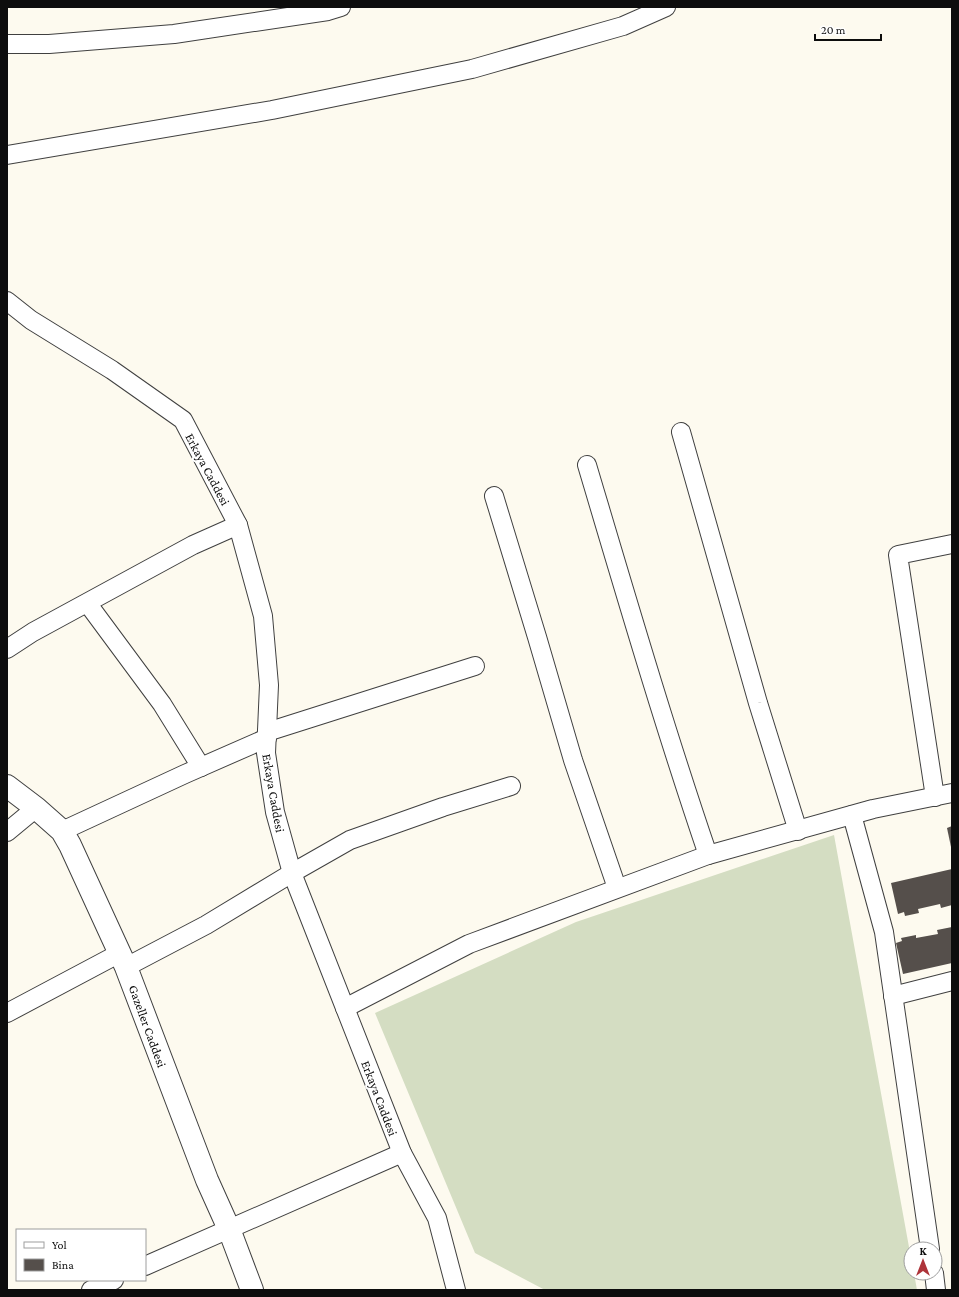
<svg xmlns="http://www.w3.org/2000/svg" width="959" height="1297" font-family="'Crimson Pro',serif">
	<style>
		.cemetery { fill: #d4ddc2 }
		.building { fill: #554f4b }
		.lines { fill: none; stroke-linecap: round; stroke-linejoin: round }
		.minor-casing { stroke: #404040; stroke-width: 20 }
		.tertiary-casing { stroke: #404040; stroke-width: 24 }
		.minor { stroke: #fff; stroke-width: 18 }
		.tertiary { stroke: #fff; stroke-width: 22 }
		.labels { text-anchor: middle; stroke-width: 4; stroke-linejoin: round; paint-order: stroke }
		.street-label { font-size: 13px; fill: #0d0d0d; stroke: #fff }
	</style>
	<rect width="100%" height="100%" fill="#fdfaef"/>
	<path class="cemetery" d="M834,835L911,1258V1273H914L917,1290H545L475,1253L375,1013L576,922Z"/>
	<g class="building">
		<path d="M952,826V847H951L947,828Z"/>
		<path d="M952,869V905L941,908L940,904L918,909L919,913L905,916L904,912L898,914L891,883Z"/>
		<path d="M952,927V963L903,974L896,943L902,941L901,938L916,935V938L938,934L937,930Z"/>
	</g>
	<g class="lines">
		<defs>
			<g id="minor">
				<path d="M7,44H49L174,34L328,11L341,7"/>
				<path d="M7,155L272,110L472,69L623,26L666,7"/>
				<path d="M7,301L31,320L112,370L183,420L238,525L263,616L269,685L266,753L275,812L292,873L402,1153L437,1218L456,1290"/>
				<path d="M681,432L758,703L798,831"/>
				<path d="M587,465C626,596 664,726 708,855"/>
				<path d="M494,496L537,637L573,760L617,888"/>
				<path d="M88,604L162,704L201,767"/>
				<path d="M7,649L33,632L193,545L238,525"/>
				<path d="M267,732L475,666"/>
				<path d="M935,797L898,555L952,544"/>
				<path d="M852,815L884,932L930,1249"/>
				<path d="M62,831L185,774L267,738"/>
				<path d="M7,832L36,808"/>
				<path d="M126,967L206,925L292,873L350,840L443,807L511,786"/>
				<path d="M893,996L952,981"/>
				<path d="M345,1008L469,944L708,855L873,809L952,793"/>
				<path d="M7,1013L120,953"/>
				<path d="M145,1266L402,1153"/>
				<path d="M934,1273L936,1290"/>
				<path d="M91,1290L114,1280"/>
			</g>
			<path id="tertiary" d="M7,786L36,808L62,831L70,845L126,967L207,1180L229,1229L252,1290"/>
		</defs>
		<use href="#minor" class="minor-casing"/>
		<use href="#tertiary" class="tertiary-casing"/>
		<use href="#minor" class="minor"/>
		<use href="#tertiary" class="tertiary"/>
	</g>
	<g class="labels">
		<g class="street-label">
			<text transform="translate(208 469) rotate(62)" y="5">Erkaya Caddesi</text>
			<text transform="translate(274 793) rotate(80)" y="5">Erkaya Caddesi</text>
			<text transform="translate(148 1026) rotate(70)" y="5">Gazeller Caddesi</text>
			<text transform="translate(380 1098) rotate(69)" y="5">Erkaya Caddesi</text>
		</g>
	</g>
	<rect width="959" height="1297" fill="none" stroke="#0d0d0d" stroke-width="16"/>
	<rect x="16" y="1229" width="130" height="52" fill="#ffffff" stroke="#9e9e9e"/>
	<rect x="24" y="1242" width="20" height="6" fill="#ffffff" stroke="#9e9e9e"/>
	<text x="52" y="1249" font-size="12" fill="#0d0d0d">Yol</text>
	<rect x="24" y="1259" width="20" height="12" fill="#554f4b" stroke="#9e9e9e"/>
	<text x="52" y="1269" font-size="12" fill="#0d0d0d">Bina</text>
	<g transform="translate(923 1261)"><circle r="19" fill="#ffffff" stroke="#9e9e9e"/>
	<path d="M0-3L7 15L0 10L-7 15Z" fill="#ae343a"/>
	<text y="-6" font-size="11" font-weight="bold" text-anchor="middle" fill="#0d0d0d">K</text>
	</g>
	<path d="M815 34v6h66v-6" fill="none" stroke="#0d0d0d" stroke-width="2"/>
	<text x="821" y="34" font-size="12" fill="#0d0d0d" stroke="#ffffff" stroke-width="3" paint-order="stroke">20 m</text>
</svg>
